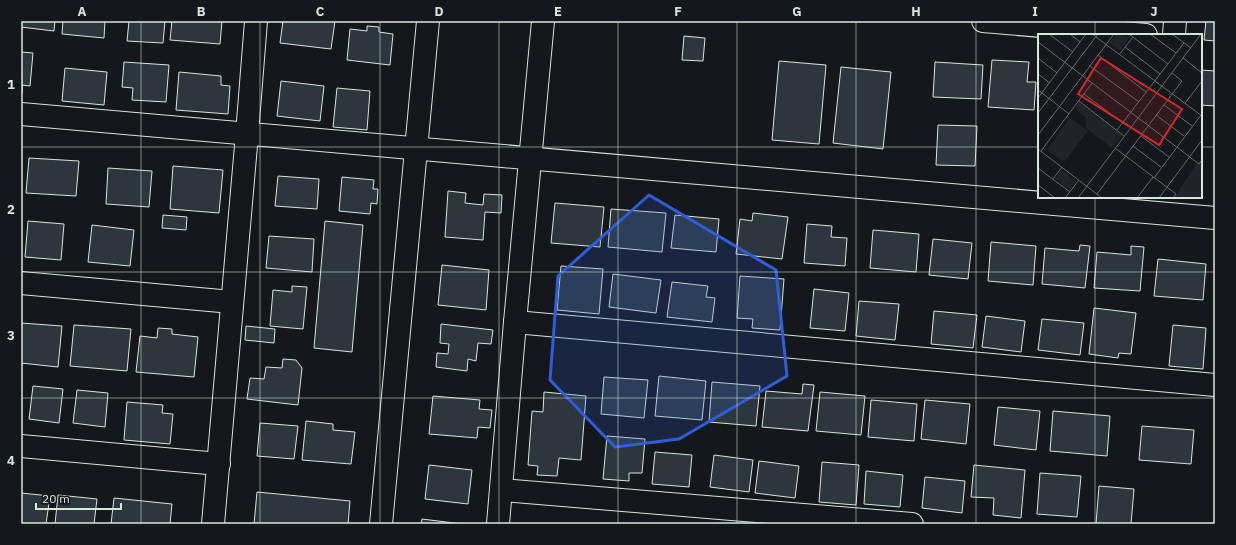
<svg xmlns="http://www.w3.org/2000/svg" width="1236" height="545" font-family="'IBM Plex Sans',sans-serif">
	<style>
		.building { fill: #2c363c; stroke: #d8e6dc }
		.lines { fill: none; stroke-linecap: round; stroke-linejoin: round }
		.minor-casing { stroke: #d8e6dc; stroke-width: 24 }
		.minor { stroke: #14181c; stroke-width: 22 }
		.marked { fill: #305dd8; fill-opacity: 0.2; stroke: #305dd8; stroke-width: 3; stroke-linejoin: round }
		.grid { fill: none; stroke: #d8e6dc; stroke-width: 1; stroke-opacity: 0.55 }
		.inset-road { fill: none; stroke: #626a69; stroke-width: 1 }
		.view { fill: #d62828; fill-opacity: 0.15; stroke: #d62828; stroke-width: 2 }
		.inset-edge { fill: none; stroke: #d8e6dc; stroke-width: 2 }
		.neatline { fill: none; stroke: #d8e6dc; stroke-width: 1.5 }
		.grid-label { font-size: 13px; text-anchor: middle; font-weight: bold; fill: #d8e6dc }
	</style>
	<rect width="100%" height="100%" fill="#14181c"/>
	<g class="building">
		<path d="M21,21H55L54,31L21,27Z"/>
		<path d="M63,21H105L104,38L62,34Z"/>
		<path d="M129,21H165L163,43L127,41Z"/>
		<path d="M172,21H222L220,44L170,40Z"/>
		<path d="M283,21H335L331,49L280,43Z"/>
		<path d="M1206,21H1215V41L1204,40Z"/>
		<path d="M367,26L379,27V32L393,34L390,65L347,60L350,29L367,31Z"/>
		<path d="M684,36L705,38L703,61L682,60Z"/>
		<path d="M21,52L33,53L30,86L22,85V93Z"/>
		<path d="M992,60L1029,62L1027,82H1036L1034,110L988,107Z"/>
		<path d="M779,61L826,65L819,144L772,140Z"/>
		<path d="M124,62L169,65L166,102L132,100L133,88L122,87Z"/>
		<path d="M935,62L983,65L981,99L933,97Z"/>
		<path d="M841,67L891,72L883,149L833,143Z"/>
		<path d="M65,68L107,72L104,105L62,101Z"/>
		<path d="M1201,70L1215,71V106L1201,105Z"/>
		<path d="M179,72L221,76V85L230,86L228,114L176,110Z"/>
		<path d="M281,81L324,86L320,121L277,116Z"/>
		<path d="M337,88L370,91L367,130L333,127Z"/>
		<path d="M938,125L977,126L975,166L936,165Z"/>
		<path d="M29,158L79,161L76,196L26,193Z"/>
		<path d="M173,166L223,170L219,213L170,209Z"/>
		<path d="M108,168L152,171L149,207L106,204Z"/>
		<path d="M278,176L319,179L317,209L275,206Z"/>
		<path d="M342,177L374,180L373,189H378L377,204L371,203L370,214L339,211Z"/>
		<path d="M448,191L466,193L465,203L483,205L484,194L502,195L501,213L485,212L483,240L445,237Z"/>
		<path d="M555,203L604,207L600,247L551,243Z"/>
		<path d="M611,209L666,213L662,252L608,247Z"/>
		<path d="M753,213L788,217L782,259L736,254L740,219L752,221Z"/>
		<path d="M163,215L187,217L186,230L162,228Z"/>
		<path d="M675,215L719,219L716,252L671,248Z"/>
		<path d="M28,221L64,224L61,260L25,257Z"/>
		<path d="M325,221L363,225L352,352L314,348Z"/>
		<path d="M807,224L832,226L831,237L847,238L845,266L804,263Z"/>
		<path d="M92,225L134,230L130,266L88,262Z"/>
		<path d="M873,230L919,234L916,272L870,268Z"/>
		<path d="M269,236L314,239L312,272L266,268Z"/>
		<path d="M933,239L972,243L968,279L929,275Z"/>
		<path d="M991,242L1036,246L1033,285L988,281Z"/>
		<path d="M1080,245L1090,246L1085,288L1042,284L1045,248L1079,251Z"/>
		<path d="M1131,246L1144,247L1140,291L1094,288L1097,252L1131,255Z"/>
		<path d="M1158,259L1206,264L1203,300L1154,296Z"/>
		<path d="M442,265L489,270L486,310L438,305Z"/>
		<path d="M561,266L603,269L599,314L557,310Z"/>
		<path d="M613,274L661,280L656,313L609,307Z"/>
		<path d="M740,276L784,279L780,330L752,328L753,319L737,318Z"/>
		<path d="M672,282L708,286L706,297L715,298L712,322L667,317Z"/>
		<path d="M292,286L307,287L303,329L270,326L273,290L292,292Z"/>
		<path d="M814,289L849,293L845,331L810,328Z"/>
		<path d="M859,301L899,304L895,340L856,336Z"/>
		<path d="M1094,308L1136,313L1131,354L1119,353L1118,358L1089,354Z"/>
		<path d="M934,311L977,315L973,348L931,344Z"/>
		<path d="M986,316L1025,321L1021,352L982,347Z"/>
		<path d="M1042,319L1084,323L1080,355L1038,350Z"/>
		<path d="M21,323L62,326L58,367L21,363Z"/>
		<path d="M441,324L493,330L491,344L478,343L476,361L468,359L467,371L436,367L437,353L448,354L449,344L440,343Z"/>
		<path d="M74,325L131,329L127,371L70,366Z"/>
		<path d="M1173,325L1206,328L1203,369L1169,366Z"/>
		<path d="M246,326L275,329L274,343L245,340Z"/>
		<path d="M158,328L172,329V334L198,337L194,377L136,372L140,336L157,338Z"/>
		<path d="M283,359L296,360L302,368L298,405L247,399L250,378L264,379L266,367L282,368Z"/>
		<path d="M659,376L706,381L702,420L655,416Z"/>
		<path d="M604,377L648,380L644,418L601,414Z"/>
		<path d="M712,382L760,386L756,426L709,422Z"/>
		<path d="M803,384L814,385L808,431L762,427L766,391L802,394Z"/>
		<path d="M33,386L63,389L59,423L29,419Z"/>
		<path d="M77,390L108,393L105,427L73,423Z"/>
		<path d="M544,392L586,396L581,460L559,458L557,476L537,475L538,466L528,465L532,411L543,412Z"/>
		<path d="M820,392L865,396L861,435L816,431Z"/>
		<path d="M433,396L480,400L479,409L492,410L490,428L478,427L477,438L429,434Z"/>
		<path d="M871,400L917,404L914,441L868,437Z"/>
		<path d="M925,400L970,404L966,444L921,439Z"/>
		<path d="M127,402L163,405L162,413L173,414L170,444L124,440Z"/>
		<path d="M998,407L1040,411L1036,450L994,445Z"/>
		<path d="M1053,411L1110,416L1107,456L1050,451Z"/>
		<path d="M306,421L333,424V430L355,432L351,464L302,460Z"/>
		<path d="M260,423L298,426L294,459L257,456Z"/>
		<path d="M1142,426L1194,430L1191,464L1139,460Z"/>
		<path d="M607,436L645,439L642,473H629V481L603,479Z"/>
		<path d="M655,452L692,455L689,487L652,484Z"/>
		<path d="M714,455L753,460L749,492L710,487Z"/>
		<path d="M759,461L799,466L795,498L755,493Z"/>
		<path d="M822,462L859,465L856,505L819,502Z"/>
		<path d="M429,465L472,470L468,504L425,499Z"/>
		<path d="M974,465L1025,470L1021,518L993,515L994,498L971,497Z"/>
		<path d="M866,471L903,475L900,507L864,504Z"/>
		<path d="M1040,473L1081,476L1077,517L1037,514Z"/>
		<path d="M925,477L965,481L962,513L922,508Z"/>
		<path d="M1099,486L1134,489L1131,524H1096Z"/>
		<path d="M257,492L350,501L348,524H254Z"/>
		<path d="M21,493L50,496L46,524H21Z"/>
		<path d="M58,495L97,499L94,524H55Z"/>
		<path d="M114,498L172,504L170,524H111Z"/>
		<path d="M422,519L462,524H421Z"/>
	</g>
	<g class="lines">
		<defs>
			<g id="minor">
				<path d="M983,21L1146,35"/>
				<path d="M1174,35L1175,21"/>
				<path d="M21,114L1215,218"/>
				<path d="M21,283L232,302"/>
				<path d="M515,322L1215,385"/>
				<path d="M21,446L219,464"/>
				<path d="M502,490L912,524"/>
				<path d="M213,524L247,134L256,21"/>
				<path d="M381,524L428,21"/>
				<path d="M498,524L515,322L543,21"/>
			</g>
		</defs>
		<use href="#minor" class="minor-casing"/>
		<use href="#minor" class="minor"/>
	</g>
	<path class="marked" d="M649,195L776,270L787,376L679,439L615,447L550,380L558,276Z"/>
	<path class="grid" d="M141,21V524M260,21V524M380,21V524M499,21V524M618,21V524M737,21V524M856,21V524M976,21V524M1095,21V35M21,147H1039M1201,147H1215M1095,197V524M21,272H1215M21,398H1215"/>
	<g transform="translate(1038 34)">
		<rect width="164" height="164" fill="#14181c"/>
		<path d="M78,0L92,3L82,16L71,9ZM41,68L84,101L74,114L48,94V84L37,74ZM31,85H34L50,97L26,128L9,116ZM164,127V164H136L159,129ZM24,136L38,147L32,156L17,145Z" fill="#202428"/>
		<path class="inset-road" d="M11,0L35,18M32,0L42,8M54,0L164,82M91,0L130,30M112,0L138,19M134,0L153,14M0,8L161,130L164,126M87,13L122,40M60,21L108,58M81,21L95,3M0,24L19,39M145,24L164,39M52,32L101,68M0,40L12,49M0,56L31,80M46,60L85,89M0,64L48,0M41,67L86,102M147,69L164,47M126,71L154,92M0,79L60,0M118,81L146,102M79,96L146,9M0,101L76,0M103,102L131,123M95,112L123,133M77,114L138,160L135,164M0,115L64,164M3,117L54,49M0,134L32,158M116,144L163,81M15,145L24,133M0,151L17,164M59,160L144,47L134,39M27,164L41,146M40,164L163,0M99,164L115,143M121,164L164,106"/>
		<path class="view" d="M63,24L144,75L121,111L40,60Z"/>
		<rect width="164" height="164" class="inset-edge"/>
	</g>
	<rect width="1236" height="545" fill="none" stroke="#14181c" stroke-width="44"/>
	<path d="M36 503v6h85v-6" fill="none" stroke="#d8e6dc" stroke-width="2"/>
	<text x="42" y="503" font-size="12" fill="#d8e6dc" stroke="#14181c" stroke-width="3" paint-order="stroke">20 m</text>
	<rect x="22" y="22" width="1192" height="501" class="neatline"/>
	<g class="grid-label">
		<text x="82" y="16">A</text>
		<text x="201" y="16">B</text>
		<text x="320" y="16">C</text>
		<text x="439" y="16">D</text>
		<text x="558" y="16">E</text>
		<text x="678" y="16">F</text>
		<text x="797" y="16">G</text>
		<text x="916" y="16">H</text>
		<text x="1035" y="16">I</text>
		<text x="1154" y="16">J</text>
		<text x="11" y="89">1</text>
		<text x="11" y="214">2</text>
		<text x="11" y="340">3</text>
		<text x="11" y="465">4</text>
	</g>
</svg>
